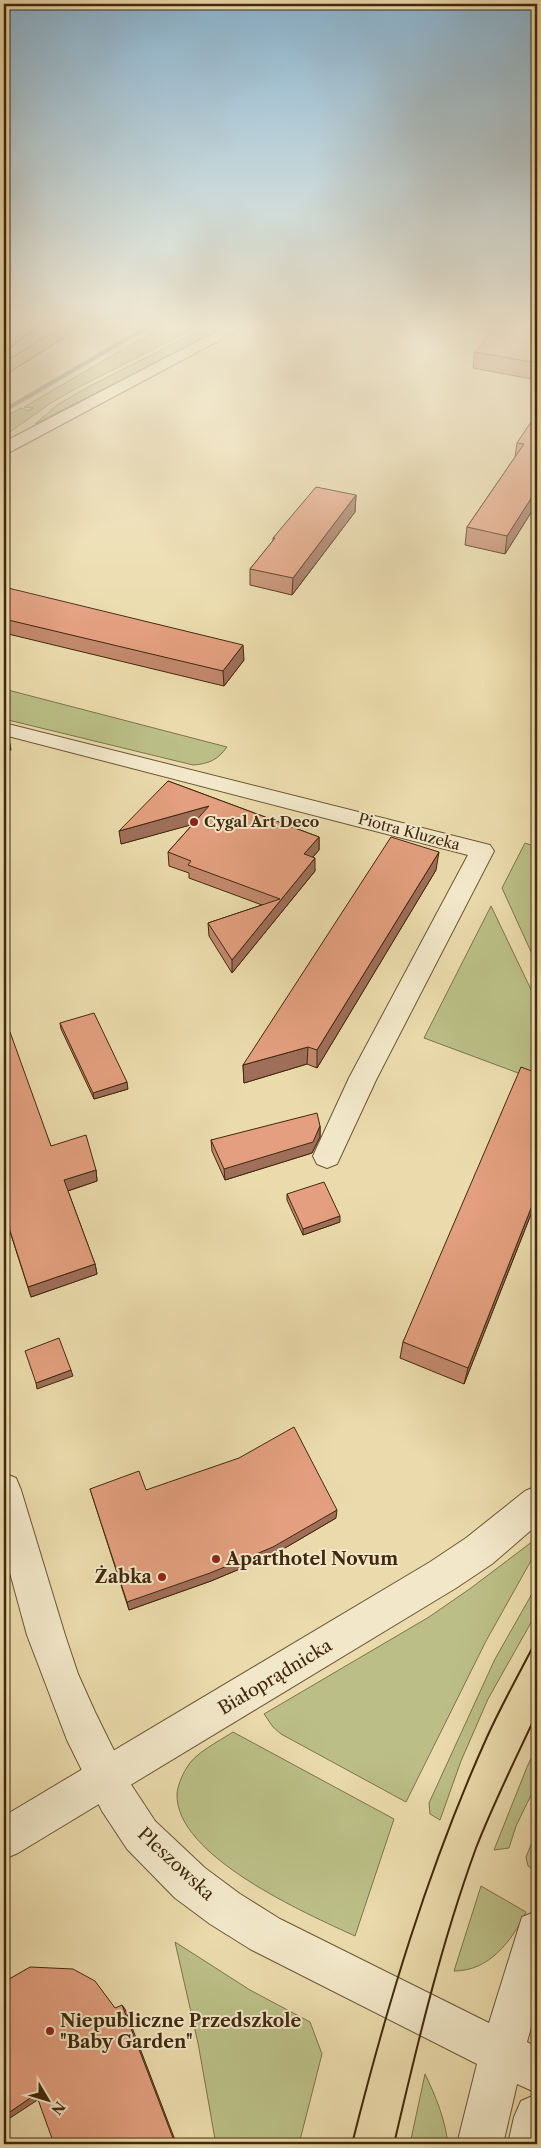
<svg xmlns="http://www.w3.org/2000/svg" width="541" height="2148" font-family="'Libre Caslon Text',serif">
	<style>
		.green { fill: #bbbf87; stroke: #7e744a }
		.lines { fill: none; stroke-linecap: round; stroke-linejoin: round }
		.stream { fill: #797f73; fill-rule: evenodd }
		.minor-casing { stroke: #6c5636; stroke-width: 2 }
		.tertiary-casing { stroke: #6c5636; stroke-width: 2 }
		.primary-casing { stroke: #41290e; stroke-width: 2 }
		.minor { fill: #f2e8c9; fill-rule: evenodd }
		.tertiary { fill: #f2e8c9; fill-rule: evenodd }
		.primary { fill: #e6be76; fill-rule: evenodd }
		.tram { stroke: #41290e; stroke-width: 2 }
		.wall { fill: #c3896d; stroke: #41290e }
		.shaded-wall { fill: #9f6f59; stroke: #41290e }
		.building { fill: #e39f7f; stroke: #41290e }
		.poi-dot { fill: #8f2418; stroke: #f2e8c9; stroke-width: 2 }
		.labels { text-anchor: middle; stroke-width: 4; stroke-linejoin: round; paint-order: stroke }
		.poi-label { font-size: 15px; font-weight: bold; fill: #41290e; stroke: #f2e8c9; text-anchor: start }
		.street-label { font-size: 15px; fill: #41290e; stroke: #f2e8c9 }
		.near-poi-label { font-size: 18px; font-weight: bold; fill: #41290e; stroke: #f2e8c9; text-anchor: start }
		.near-street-label { font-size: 18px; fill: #41290e; stroke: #f2e8c9 }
	</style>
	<rect width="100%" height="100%" fill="#ebdbac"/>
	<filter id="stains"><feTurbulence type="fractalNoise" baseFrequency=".004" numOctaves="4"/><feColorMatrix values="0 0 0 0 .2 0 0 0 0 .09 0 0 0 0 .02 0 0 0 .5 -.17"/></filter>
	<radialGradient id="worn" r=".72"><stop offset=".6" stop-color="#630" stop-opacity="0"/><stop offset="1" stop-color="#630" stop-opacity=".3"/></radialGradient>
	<g class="green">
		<path d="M199,326L73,390L51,403L4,436V417L21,408L28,411L33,408L24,407L163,326Z"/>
		<path d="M208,326H227L35,424L57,405L88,387Z"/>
		<path d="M4,689L227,747C218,760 208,764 193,765L4,719Z"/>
		<path d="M525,843L537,847V965L502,888Z"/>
		<path d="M491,906L537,1002V1080L424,1038Z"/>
		<path d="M537,1538V1550L486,1641L406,1802L281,1734L273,1727L264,1714L429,1617L471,1588Z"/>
		<path d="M537,1585V1612L488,1699L461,1761L440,1820L430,1814L429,1803L495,1659Z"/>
		<path d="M233,1732L394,1819L355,1936C307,1914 175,1856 177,1794C177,1788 182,1775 186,1769C194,1753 218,1742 233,1732Z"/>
		<path d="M537,1746V1783L516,1826L509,1848L494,1850L527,1767Z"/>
		<path d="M537,1830V1873L528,1866L526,1857Z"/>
		<path d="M481,1886L526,1912C511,1942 489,1971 454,1971Z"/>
		<path d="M175,1942L250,1990L310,2022L322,2054L299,2144H218L215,2139L198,2043Z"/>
		<path d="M425,2074C436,2097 445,2119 448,2144H410Z"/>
	</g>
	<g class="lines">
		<path class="stream" d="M145,326H153L4,413V408Z"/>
		<defs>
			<g id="minor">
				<path d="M227,326H246L10,452L4,453V442Z"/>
				<path d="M4,723L490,845L494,851L377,1078L337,1164L327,1168L317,1164L313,1156L349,1078L468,855L4,735Z"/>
				<path d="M537,1486V1525L492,1564L456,1588L18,1853L4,1859V1816L430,1562L466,1538L525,1491Z"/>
			</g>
			<g id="tertiary">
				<path d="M4,1473L16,1478L21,1490L65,1635L78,1674L95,1712L130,1783L155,1821L205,1868L240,1894L280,1919L489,2023L522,1917L537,1911V2006L527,2042L537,2047V2093L517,2084L503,2144H457L477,2064L250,1949L210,1924L175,1898L127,1849L102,1811L67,1740L27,1635L4,1551Z"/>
				<path d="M537,2094V2144H508L514,2117L521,2101Z"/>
			</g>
			<g id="primary">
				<path d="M21,326H38L9,348L4,349V338Z"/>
				<path d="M63,326H81L9,372L4,374V363Z"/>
			</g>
		</defs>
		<use href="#minor" class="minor-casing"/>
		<use href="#tertiary" class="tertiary-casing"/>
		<use href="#primary" class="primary-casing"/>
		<use href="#minor" class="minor"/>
		<use href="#tertiary" class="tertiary"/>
		<use href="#primary" class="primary"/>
		<g class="tram">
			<path d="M352,2144C387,2005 428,1868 487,1737C502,1704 520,1672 537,1639"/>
			<path d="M394,2144C417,2045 441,1944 476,1848C494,1802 516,1758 537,1713"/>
		</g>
	</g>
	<g class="wall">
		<path d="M537,333V380L473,368L475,352Z"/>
		<path d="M537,402V503L505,554L465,545L467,527L515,457L517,443L533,420L535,405Z"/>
		<path d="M356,495L355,512L292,595L250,585V569L273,541V538Z"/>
		<path d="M4,587L244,660L224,686L4,633Z"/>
		<path d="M168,781L319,837V850L313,857L315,871L232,973L209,936L208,923L262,905L189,878V873L169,866L168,852L193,824L121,844Z"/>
		<path d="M436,870L317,1068L307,1064L244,1083L243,1065Z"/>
		<path d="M60,1023L128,1089L94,1099L61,1029Z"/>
		<path d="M4,1034L51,1146L96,1170L97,1181L68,1191L95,1264L97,1274L31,1297L4,1213Z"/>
		<path d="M537,1073V1199L464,1384L400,1358L403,1342Z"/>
		<path d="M320,1126V1137L312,1153L225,1180L212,1151L211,1140Z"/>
		<path d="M287,1194L340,1222L303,1235L287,1200Z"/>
		<path d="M90,1489L146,1490L336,1518L273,1555L211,1581L129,1610Z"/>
	</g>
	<g class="shaded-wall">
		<path d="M537,489V503L505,554L507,536Z"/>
		<path d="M356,495L355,512L292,595L293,578Z"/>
		<path d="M243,645L244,660L224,686L223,671Z"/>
		<path d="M9,739L11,750L4,751V740Z"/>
		<path d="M209,806V820L121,844L119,831Z"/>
		<path d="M319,837V850L304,867V854Z"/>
		<path d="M439,852L436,870L317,1068V1050Z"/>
		<path d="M315,858V871L232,973V960Z"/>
		<path d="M308,1047L307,1064L244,1083L243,1065Z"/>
		<path d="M127,1082L128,1089L94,1099L93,1093Z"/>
		<path d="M320,1126V1137L312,1153L225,1180L224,1169Z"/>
		<path d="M96,1170L97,1181L67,1191L64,1180Z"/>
		<path d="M537,1193V1199L464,1384L468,1368Z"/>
		<path d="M340,1216V1222L303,1235V1229Z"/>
		<path d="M95,1264L97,1274L31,1297L28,1287Z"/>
		<path d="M71,1370L73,1376L37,1389L36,1383Z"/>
		<path d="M337,1510L336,1518L273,1555L211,1581L129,1610L127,1602Z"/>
		<path d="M122,2005L125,2009L175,2140L170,2144H168Z"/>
		<path d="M36,2094L42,2097L4,2122V2116Z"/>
	</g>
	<g class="building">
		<path d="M496,326L537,333V363L475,352Z"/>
		<path d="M537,413V489L507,536L467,527L524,444L517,443Z"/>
		<path d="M316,487L356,495L293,578L250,569L275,538H273Z"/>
		<path d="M4,587L243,645L223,671L4,619Z"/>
		<path d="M168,781L319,837L304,854L315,858L232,960L208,923L280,899L188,865L191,861L168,852L209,806L119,831Z"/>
		<path d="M391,837L439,852L317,1050L308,1047L243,1065Z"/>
		<path d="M94,1013L127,1082L93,1093L60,1023Z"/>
		<path d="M10,1032L51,1146L86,1135L96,1170L64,1180L95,1264L28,1287L4,1212V1034Z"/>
		<path d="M521,1067L537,1073V1193L468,1368L403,1342Z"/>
		<path d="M317,1113L320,1126L313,1142L224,1169L211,1140Z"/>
		<path d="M324,1182L340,1216L303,1229L287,1194Z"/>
		<path d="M59,1338L71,1370L36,1383L25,1351Z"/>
		<path d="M294,1427L337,1510L273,1547L210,1573L127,1602L90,1489L139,1471L146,1490L239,1458Z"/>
		<path d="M30,1967L73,1969L95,1981L115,2008L122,2005L173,2138L167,2143L168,2144H54L36,2094L4,2116V1982Z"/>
	</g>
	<linearGradient id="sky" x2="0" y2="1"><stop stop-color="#8ab6d4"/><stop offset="0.52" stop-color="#f6efda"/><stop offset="1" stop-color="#f6efda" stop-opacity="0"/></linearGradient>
	<rect width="541" height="627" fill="url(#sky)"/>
	<g class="poi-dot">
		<circle cx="194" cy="822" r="5"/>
		<circle cx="216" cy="1559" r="5"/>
		<circle cx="162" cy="1577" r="5"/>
		<circle cx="50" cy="2031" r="5"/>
	</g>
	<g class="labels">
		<g class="poi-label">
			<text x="204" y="827">Cygal Art Deco</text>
		</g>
		<g class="street-label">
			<text transform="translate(409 832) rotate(15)" y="5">Piotra Kluzeka</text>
		</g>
		<g class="near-poi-label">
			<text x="226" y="1565">Aparthotel Novum</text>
			<text x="152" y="1583" text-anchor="end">Żabka</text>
			<text x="60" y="2027">Niepubliczne Przedszkole<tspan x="60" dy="21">"Baby Garden"</tspan></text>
		</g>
		<g class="near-street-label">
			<text transform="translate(275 1677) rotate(-31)" y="6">Białoprądnicka</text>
			<text transform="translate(176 1864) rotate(43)" y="6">Pleszowska</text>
		</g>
	</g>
	<rect width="541" height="2148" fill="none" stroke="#ebdbac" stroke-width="20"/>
	<rect x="5" y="5" width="531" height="2138" fill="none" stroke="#41290e" stroke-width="2.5"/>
	<rect x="10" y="10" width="521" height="2128" fill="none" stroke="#41290e"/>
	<g transform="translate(48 2100) rotate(128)" stroke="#f2e8c9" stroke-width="4" paint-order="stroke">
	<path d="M0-4L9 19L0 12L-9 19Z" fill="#41290e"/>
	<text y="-8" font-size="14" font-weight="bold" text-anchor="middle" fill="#41290e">N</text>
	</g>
	<rect width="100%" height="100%" filter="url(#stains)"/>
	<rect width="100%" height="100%" fill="url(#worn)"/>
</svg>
